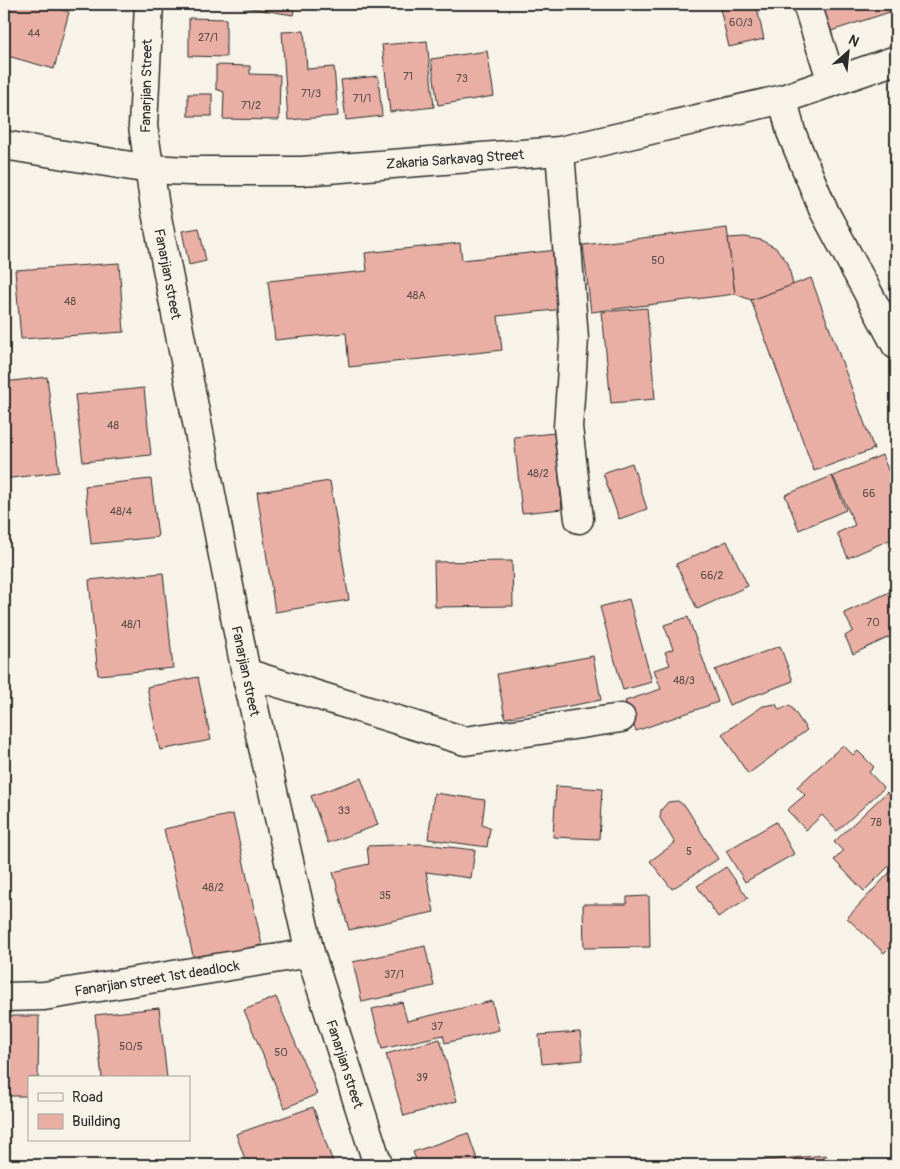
<svg xmlns="http://www.w3.org/2000/svg" width="900" height="1169" font-family="Pangolin,sans-serif">
	<style>
		.building { fill: #e9afa5; stroke: #2b2b2b }
		.lines { fill: none; stroke-linecap: round; stroke-linejoin: round }
		.minor-casing { stroke: #2b2b2b; stroke-width: 31 }
		.major-casing { stroke: #2b2b2b; stroke-width: 31 }
		.minor { stroke: #f7f3e8; stroke-width: 28 }
		.major { stroke: #f7f3e8; stroke-width: 28 }
		.labels { text-anchor: middle; stroke-width: 5; stroke-linejoin: round; paint-order: stroke }
		.number-label { font-size: 11px; fill: #5a4c4a }
		.street-label { font-size: 14px; fill: #2b2b2b; stroke: #f7f3e8 }
	</style>
	<rect width="100%" height="100%" fill="#f7f3e8"/>
	<filter id="ink" filterUnits="userSpaceOnUse"><feTurbulence type="fractalNoise" baseFrequency=".02" numOctaves="2"/><feDisplacementMap in="SourceGraphic" scale="10" xChannelSelector="R" yChannelSelector="G"/><feConvolveMatrix kernelMatrix="1 2 1 2 8 2 1 2 1" color-interpolation-filters="sRGB"/></filter>
	<g filter="url(#ink)">
		<g class="building">
			<path d="M4,4H41L69,12L54,69L4,55Z"/>
			<path d="M226,4H295L293,15Z"/>
			<path d="M719,4H756L764,39L729,47Z"/>
			<path d="M819,4H896V10L828,32Z"/>
			<path d="M189,18L226,19V57L189,56Z"/>
			<path d="M304,31L307,69L334,67L338,116L288,120L282,32Z"/>
			<path d="M427,41L434,107L390,112L382,45Z"/>
			<path d="M487,51L494,96L438,105L431,59Z"/>
			<path d="M216,65L250,66V74L280,75L279,120L223,119L224,92L216,89Z"/>
			<path d="M378,76L382,116L346,120L341,80Z"/>
			<rect x="188" y="94" width="24" height="22"/>
			<path d="M4,213H9L5,345H4Z"/>
			<path d="M199,228L206,261L189,265L182,231Z"/>
			<path d="M727,228L735,294L591,312L583,245Z"/>
			<path d="M745,237L761,240L776,248L788,263L793,285L751,300L735,294L728,238Z"/>
			<path d="M460,243L462,260L558,250L564,309L498,316L502,350L349,367L346,333L275,340L268,281L367,271L365,253Z"/>
			<path d="M119,263L124,332L21,339L15,270Z"/>
			<path d="M811,278L874,449L814,471L751,300Z"/>
			<path d="M647,308L655,399L611,403L602,312Z"/>
			<path d="M47,377L59,472L4,479V382Z"/>
			<path d="M144,388L151,455L83,462L75,395Z"/>
			<path d="M555,433L562,509L522,513L514,437Z"/>
			<path d="M882,455L891,477L896,474V537L848,558L837,533L855,525L833,476Z"/>
			<path d="M632,463L647,509L619,519L603,473Z"/>
			<path d="M832,476L846,510L799,530L785,495Z"/>
			<path d="M151,479L158,537L91,544L85,486Z"/>
			<path d="M330,481L349,600L275,612L257,492Z"/>
			<path d="M727,541L748,586L697,609L676,564Z"/>
			<path d="M512,561L513,606L435,607L434,562Z"/>
			<path d="M163,573L173,668L98,675L89,580Z"/>
			<path d="M896,589V634L853,654L845,636L853,631L844,613Z"/>
			<path d="M629,599L652,682L623,690L600,607Z"/>
			<path d="M688,617L718,702L636,731L625,701L661,689L654,670L670,665L665,652L673,649L664,625Z"/>
			<path d="M780,646L793,681L729,705L715,670Z"/>
			<path d="M593,656L601,700L505,718L497,674Z"/>
			<path d="M198,677L211,740L160,750L147,687Z"/>
			<path d="M776,704L779,710L790,705L807,730L748,774L722,734L763,706Z"/>
			<path d="M843,745L853,755L858,751L874,767L869,772L884,788L837,831L822,815L806,830L787,810L805,795L797,787Z"/>
			<path d="M361,778L378,825L328,843L311,796Z"/>
			<path d="M556,786L602,789L599,839L553,837Z"/>
			<path d="M887,792L896,802V859L864,891L834,860L843,851L834,842Z"/>
			<path d="M434,793L485,800L482,825L490,828L487,847L428,839Z"/>
			<path d="M678,801L686,807L718,859L672,889L650,861L675,843L660,818L661,810L668,802Z"/>
			<path d="M233,814L262,945L194,960L164,829Z"/>
			<path d="M776,822L794,854L745,882L726,851Z"/>
			<path d="M423,844L475,850L471,878L426,872L434,912L349,930L333,872L369,864L367,846Z"/>
			<path d="M726,867L748,898L718,917L697,886Z"/>
			<path d="M890,872L896,879V941L884,953L847,918Z"/>
			<path d="M649,896L650,947L584,948L583,904H627V897Z"/>
			<path d="M425,946L434,986L362,1002L353,962Z"/>
			<path d="M276,997L317,1094L285,1108L244,1010Z"/>
			<path d="M492,1001L499,1030L445,1043L443,1035L382,1049L372,1009L402,1002L407,1021Z"/>
			<path d="M159,1008L167,1078H102L95,1015Z"/>
			<path d="M4,1016H39L38,1078H29V1096H4Z"/>
			<path d="M580,1032L583,1060L542,1064L539,1035Z"/>
			<path d="M440,1039L457,1101L404,1116L386,1054Z"/>
			<path d="M313,1107L334,1165H247L236,1134Z"/>
			<path d="M468,1133L479,1165H418L413,1152Z"/>
			<path d="M826,1155L827,1165H747V1162Z"/>
		</g>
		<g class="lines">
			<defs>
				<g id="minor">
					<path d="M149,4L143,126L155,207L246,673L310,953L378,1165"/>
					<path d="M807,4L832,82"/>
					<path d="M560,151L574,339L568,427L579,519"/>
					<path d="M246,673L465,741L621,718"/>
					<path d="M4,997L44,996L310,953"/>
				</g>
				<g id="major">
					<path d="M783,99L791,132L823,209L896,345"/>
					<path d="M4,145L149,169L189,171H302L560,151L783,99L896,60"/>
				</g>
			</defs>
			<use href="#minor" class="minor-casing"/>
			<use href="#major" class="major-casing"/>
			<use href="#minor" class="minor"/>
			<use href="#major" class="major"/>
		</g>
	</g>
	<g class="labels">
		<g class="number-label">
			<text x="741" y="26">60/3</text>
			<text x="34" y="37">44</text>
			<text x="208" y="41">27/1</text>
			<text x="408" y="80">71</text>
			<text x="462" y="82">73</text>
			<text x="311" y="97">71/3</text>
			<text x="362" y="102">71/1</text>
			<text x="251" y="109">71/2</text>
			<text x="658" y="264">50</text>
			<text x="416" y="299">48A</text>
			<text x="70" y="305">48</text>
			<text x="113" y="429">48</text>
			<text x="538" y="477">48/2</text>
			<text x="869" y="497">66</text>
			<text x="121" y="515">48/4</text>
			<text x="712" y="579">66/2</text>
			<text x="873" y="626">70</text>
			<text x="131" y="628">48/1</text>
			<text x="684" y="684">48/3</text>
			<text x="344" y="814">33</text>
			<text x="876" y="826">78</text>
			<text x="689" y="855">5</text>
			<text x="213" y="891">48/2</text>
			<text x="385" y="899">35</text>
			<text x="394" y="978">37/1</text>
			<text x="437" y="1030">37</text>
			<text x="131" y="1050">50/5</text>
			<text x="281" y="1056">50</text>
			<text x="422" y="1081">39</text>
		</g>
		<g class="street-label">
			<text transform="translate(146 86) rotate(-89)" y="5">Fanarjian Street</text>
			<text transform="translate(455 159) rotate(-4)" y="5">Zakaria Sarkavag Street</text>
			<text transform="translate(168 274) rotate(79)" y="5">Fanarjian street</text>
			<text transform="translate(246 671) rotate(78)" y="5">Fanarjian street</text>
			<text transform="translate(157 978) rotate(-9)" y="5">Fanarjian street 1st deadlock</text>
			<text transform="translate(345 1064) rotate(72)" y="5">Fanarjian street</text>
		</g>
	</g>
	<rect width="900" height="1169" fill="none" stroke="#f7f3e8" stroke-width="20"/>
	<rect x="10" y="10" width="880" height="1149" fill="none" stroke="#2b2b2b" stroke-width="2" filter="url(#ink)"/>
	<rect x="28" y="1076" width="162" height="65" fill="#f7f3e8" stroke="#a5a39c"/>
	<rect x="38" y="1093" width="25" height="8" fill="#f7f3e8" stroke="#a5a39c"/>
	<text x="72" y="1102" font-size="15" fill="#2b2b2b">Road</text>
	<rect x="38" y="1114" width="25" height="15" fill="#e9afa5" stroke="#a5a39c"/>
	<text x="72" y="1126" font-size="15" fill="#2b2b2b">Building</text>
	<g transform="translate(848 52) rotate(27)" stroke="#f7f3e8" stroke-width="4" paint-order="stroke">
	<path d="M0-4L9 19L0 12L-9 19Z" fill="#2b2b2b"/>
	<text y="-8" font-size="14" font-weight="bold" text-anchor="middle" fill="#2b2b2b">N</text>
	</g>
</svg>
